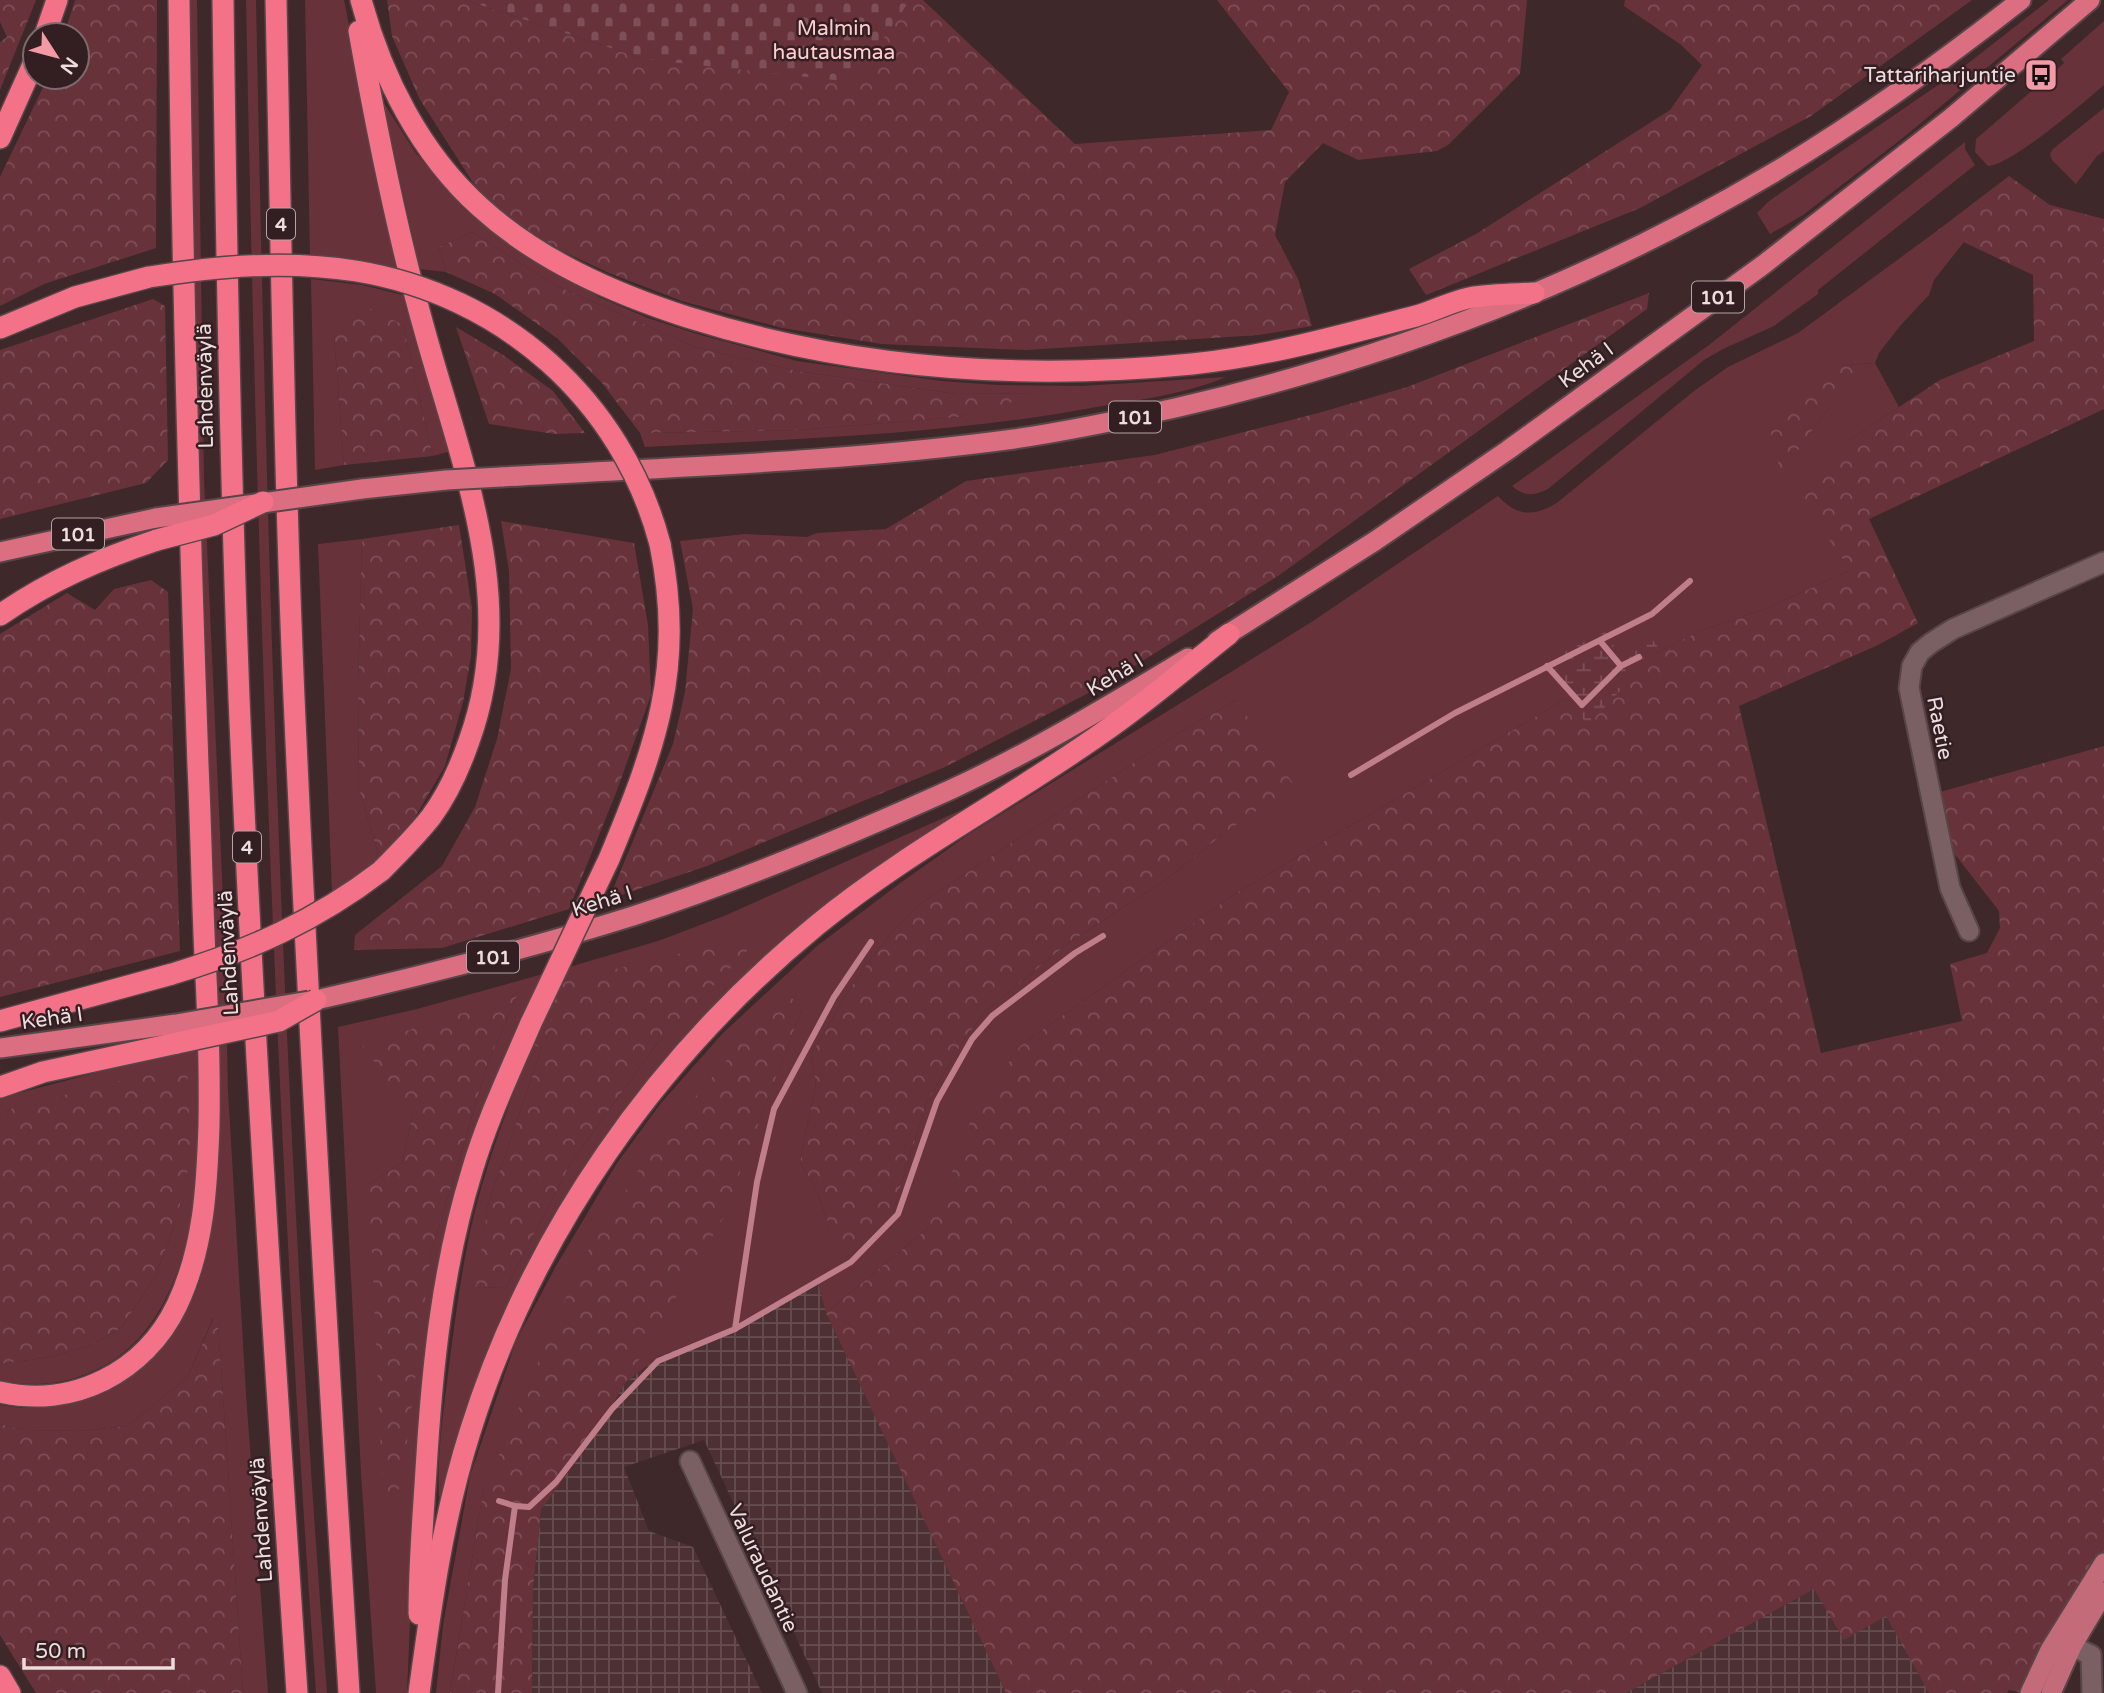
<svg xmlns="http://www.w3.org/2000/svg" width="2104" height="1693" font-family="'Varela Round',sans-serif">
	<style>
		.industrial { fill: url(#industrial-grid) }
		.grass { fill: #68323b; fill-rule: evenodd }
		.forest { fill: url(#forest-crowns) }
		.wetland { fill: url(#wetland-marsh) }
		.cemetery { fill: url(#cemetery-stones) }
		.lines { fill: none; stroke-linecap: round; stroke-linejoin: round }
		.stream { stroke: #bf7e89; stroke-width: 6 }
		.minor-casing { stroke: #584548; stroke-width: 23 }
		.primary-casing { stroke: #584548; stroke-width: 23 }
		.trunk-casing { stroke: #584548; stroke-width: 23 }
		.motorway-casing { stroke: #584548; stroke-width: 24 }
		.minor { stroke: #7a6063; stroke-width: 19 }
		.primary { stroke: #c36b79; stroke-width: 19 }
		.trunk { stroke: #db6e80; stroke-width: 19 }
		.motorway { stroke: #f37288; stroke-width: 21 }
		.trunk-bridge-casing { stroke: #584548; stroke-width: 23; stroke-linecap: butt }
		.motorway-bridge-casing { stroke: #584548; stroke-width: 24; stroke-linecap: butt }
		.trunk-bridge { stroke: #db6e80; stroke-width: 19 }
		.motorway-bridge { stroke: #f37288; stroke-width: 21 }
		.labels { text-anchor: middle; stroke-width: 5; stroke-linejoin: round; paint-order: stroke }
		.shield { fill: #331e21; stroke: #b4a4a5; stroke-width: 2 }
		.shield-label { font-size: 19px; font-weight: bold; fill: #ecddde }
		.park-label { font-size: 21px; fill: #feccd1; stroke: #331e21 }
		.poi-label { font-size: 21px; fill: #ecddde; stroke: #331e21; text-anchor: end }
		.street-label { font-size: 21px; fill: #ecddde; stroke: #331e21 }
	</style>
	<defs>
		<pattern id="industrial-grid" width="8" height="8" patternUnits="userSpaceOnUse" patternTransform="scale(1.75)"><rect width="8" height="8" fill="#4c3033"/><path d="M0 4h8M4 0v8" fill="none" stroke="#664e50"/></pattern>
		<pattern id="forest-crowns" width="20" height="18" patternUnits="userSpaceOnUse" patternTransform="scale(1.75)"><rect width="20" height="18" fill="#68323b"/><path d="M2 6a3 3 0 1 1 6 0M12 15a3 3 0 1 1 6 0" fill="none" stroke="#7e4f57"/></pattern>
		<pattern id="wetland-marsh" width="20" height="14" patternUnits="userSpaceOnUse" patternTransform="scale(1.75)"><rect width="20" height="14" fill="#68323b"/><path d="M1 5h8M5 5V1M11 12h8M15 12V8" fill="none" stroke="#7e4f57"/></pattern>
		<pattern id="cemetery-stones" width="16" height="16" patternUnits="userSpaceOnUse" patternTransform="scale(1.75)"><rect width="16" height="16" fill="#68323b"/><path d="M2 7V4a2 2 0 0 1 4 0v3zM10 15v-3a2 2 0 0 1 4 0v3z" fill="#7e4f57"/></pattern>
	</defs>
	<rect width="100%" height="100%" fill="#3e282a"/>
	<g class="industrial">
		<path d="M818,1279L826,1313L1006,1693H822L704,1440L624,1467L649,1531L693,1547L762,1693H532L533,1590L541,1510L592,1439L625,1383L658,1357L732,1327Z"/>
		<path d="M1814,1589L1886,1615L1929,1693H1626Z"/>
	</g>
	<g class="grass">
		<path d="M185,0H197L204,478L224,922L228,1091L246,1394L268,1693H243L218,1323L213,1318L187,1378L127,1426L82,1431L25,1430L0,1424V1405C90,1421 169,1368 199,1283C207,1258 210,1232 213,1207C227,1097 213,985 210,874C202,583 193,291 185,0Z"/>
		<path d="M246,0H256C267,565 283,1130 327,1693H316C275,1129 257,565 246,0Z"/>
		<path d="M305,0H344L398,270L368,263L310,256Z"/>
		<path d="M2049,0H2068L1904,137L1803,215L1770,234L1757,213L1769,201L1957,72Z"/>
		<path d="M2104,21V85C2083,103 2013,164 1988,166L1975,152L1976,139L2064,63L2061,59Z"/>
		<path d="M382,100L415,152L462,207L512,247L601,298L648,318L697,334L797,361L942,381L998,385L1082,386L1226,377C1184,395 1135,400 1091,408C944,435 794,439 645,447L640,433L798,430L959,417L1040,393L956,394L797,371L695,347L555,285L472,232L439,247L446,272L420,269Z"/>
		<path d="M2104,108V151L2097,156L2076,184L2052,160L2050,154L2053,149Z"/>
		<path d="M1965,142V149L1975,165L1818,290V294L1774,326L1723,349L1704,360L1548,489C1534,496 1524,497 1512,486L1709,345Z"/>
		<path d="M1938,230L1964,242L1934,280L1929,295L1900,326L1879,353L1875,363L1899,407L1846,442L1851,570L1765,609L1698,632L1562,701L1238,892L1021,1045L927,1229L826,1313L817,1280L732,1327L658,1357L625,1383L722,1219L802,1009L483,1492L450,1693H436L443,1625L470,1476L516,1341L556,1266L617,1163L661,1103L723,1033L817,946L899,884L969,834L1313,621L1498,496C1517,517 1535,517 1558,502L1694,391L1728,367L1798,333ZM1874,363L1824,414L1781,473L1843,365ZM1236,700L1227,831L1167,879L1067,944L986,1011L965,1038L926,1104L894,1208L830,1228L817,1192L800,1162L816,1084L811,1055C843,1000 875,942 924,901L1179,733Z"/>
		<path d="M311,279L362,285L407,296L451,451L433,456L403,325L334,334L344,465L315,470Z"/>
		<path d="M362,539L358,686L359,789L380,860L332,892L318,544Z"/>
		<path d="M975,806L844,896L593,1160L442,1499L439,1496C437,1456 443,1414 448,1374C454,1327 460,1279 470,1232C484,1168 508,1105 533,1045L542,1048L488,1205L477,1287L506,1288L572,1161L656,1045L748,949L562,982L569,967L658,941L724,916L968,807Z"/>
		<path d="M543,974L480,1117L416,1480L407,1693H376L361,1473L338,1027L417,1009ZM517,996L488,1062L431,1254L417,1351L369,1184L402,1163L413,1114Z"/>
		<path d="M197,1050C205,1153 202,1327 89,1373C60,1385 30,1387 0,1380V1364L51,1357L94,1344L121,1328L155,1277L176,1221L13,1108L0,1115V1098L114,1068Z"/>
	</g>
	<g class="forest">
		<path d="M0,0H36L0,90V42L7,37L0,22Z"/>
		<path d="M75,0H157L156,248L44,284L0,306V177L48,77H77V35H64Z"/>
		<path d="M387,0H465L644,59L910,0H923L1075,144L1271,130L1289,92L1217,0H1527L1520,74L1448,145L1437,151L1358,160L1323,143L1285,182L1275,235L1298,279L1312,326L1259,335L1026,350L882,344L782,328L682,301L609,273L562,251L515,223L479,192L419,98L392,36Z"/>
		<path d="M1625,0H1972L1811,116L1640,208L1426,295L1409,269L1476,234L1670,110L1702,65L1680,44L1624,6Z"/>
		<path d="M2009,176L2050,205L2104,219V409L1869,519L1918,623L1876,646L1739,706L1821,1053L1962,1021L1950,964L1987,953L2000,928L1999,911L1950,848L1940,792L2104,746V1554L2024,1693L2009,1690L2007,1693H1929L1886,1616L1844,1640L1814,1589L1626,1693H1006L826,1313L927,1229L944,1194L973,1114L1021,1045L1238,892L1562,701L1698,632L1765,609L1851,570L1796,495L1846,442L1940,380L2034,341L2033,275L1938,230Z"/>
		<path d="M472,232L555,285L695,347L797,371L956,394L1044,393L959,417L798,430L640,433L602,383L557,338L495,294L446,272L439,247Z"/>
		<path d="M1649,293L1647,309L1278,576L1104,685L945,767L707,866L609,899L673,744L685,692L693,609L680,541L745,534L807,537L817,533L886,529L966,481L1155,455L1322,412L1407,387Z"/>
		<path d="M153,299L165,306L168,460L146,483L0,519V350Z"/>
		<path d="M369,308L403,325L433,456L344,465L334,334Z"/>
		<path d="M456,327L503,355L553,391L585,433L554,434L489,424Z"/>
		<path d="M1875,363L1824,414L1781,474L1770,430L1843,365Z"/>
		<path d="M501,521L634,543L648,625L651,695L616,793L569,909L442,948L354,950L355,935L442,866L475,807L497,739L511,669L509,571Z"/>
		<path d="M459,525L472,608L471,656L463,702L445,766L407,831L380,860L359,789L358,686L362,539Z"/>
		<path d="M151,580L168,592L180,951L0,997V634L67,593L95,610L114,589Z"/>
		<path d="M1236,700L1294,785L1227,831L1167,879L1067,944L986,1011L965,1038L926,1104L894,1208L845,1258L830,1228L817,1192L800,1162L816,1084L811,1055C843,1000 875,942 924,901L1179,733Z"/>
		<path d="M740,939L749,949L656,1045L572,1161L506,1288L476,1287L488,1205L542,1048L533,1045L562,982Z"/>
		<path d="M785,991L802,1009L722,1220L592,1439L541,1510L533,1590L532,1693H450L483,1492L581,1262L653,1147Z"/>
		<path d="M517,996L488,1062L431,1254L402,1481L384,1522L369,1184L402,1163L413,1114L362,1045Z"/>
		<path d="M187,1064L191,1156L176,1221L155,1277L121,1328L94,1344L51,1357L0,1364V1115L13,1108Z"/>
		<path d="M214,1317L218,1323L243,1693H36L0,1635V1424L25,1430L82,1431L127,1426L187,1378Z"/>
	</g>
	<path class="wetland" d="M1605,632L1620,656L1652,639L1659,649L1588,725L1539,664Z"/>
	<path class="cemetery" d="M465,0H910L853,82L644,59Z"/>
	<g class="lines">
		<g class="stream">
			<path d="M1547,666L1582,705L1621,666L1600,641"/>
			<path d="M1621,666L1639,657"/>
			<path d="M1351,775L1455,713L1652,614L1690,581"/>
			<path d="M735,1329L757,1182L774,1109L834,997L871,942"/>
			<path d="M499,1501L515,1506L529,1507L556,1482L612,1409L658,1361L735,1329L851,1262L898,1214L937,1101L972,1039L992,1016L1075,953L1103,936"/>
			<path d="M498,1693L505,1580L515,1506"/>
		</g>
		<defs>
			<g id="minor">
				<path d="M1969,931L1950,888L1909,688L1912,666L1920,652L1931,643L1953,629L2104,562"/>
				<path d="M690,1461L797,1693"/>
				<path d="M2072,1646L2091,1655L2092,1693"/>
			</g>
			<g id="primary">
				<path d="M2030,1693L2050,1650L2104,1563"/>
				<path d="M2051,1693L2072,1646L2104,1592"/>
			</g>
			<g id="trunk">
				<path d="M501,477C672,467 844,462 1014,439C1068,431 1121,420 1175,408C1384,360 1588,283 1773,173C1860,121 1942,62 2021,0"/>
				<path d="M362,489L446,480"/>
				<path d="M0,552L156,518"/>
				<path d="M1217,641L1375,541L1508,450L1763,265L1951,118L2090,0"/>
				<path d="M316,1000C422,976 528,949 633,916C741,881 848,836 952,789C1034,751 1111,704 1188,658"/>
				<path d="M0,1048L176,1024"/>
			</g>
			<g id="motorway">
				<path d="M223,0C226,233 230,466 239,698C253,1030 275,1362 297,1693"/>
				<path d="M276,0C281,233 284,466 294,698C309,1030 328,1361 349,1693"/>
				<path d="M361,0C382,77 420,153 480,207C538,260 613,293 687,317C851,369 1021,381 1192,364C1269,356 1342,335 1416,316C1435,311 1454,300 1473,297C1493,294 1514,294 1534,293"/>
				<path d="M359,31C377,133 397,233 425,332C462,466 520,602 469,741C460,767 448,794 431,817C416,836 398,854 381,871"/>
				<path d="M45,35L57,0"/>
				<path d="M0,138L35,60"/>
				<path d="M0,328L75,297L149,277"/>
				<path d="M0,615C49,581 100,559 157,540"/>
				<path d="M609,859C656,746 685,669 660,544"/>
				<path d="M0,1021L172,974"/>
				<path d="M0,1087L43,1072L177,1043"/>
				<path d="M0,1392C73,1409 145,1372 177,1305C204,1248 207,1186 209,1125C210,1069 208,1013 205,957C202,893 201,829 198,765C189,510 182,255 179,0"/>
				<path d="M419,1614C419,1566 423,1518 426,1470C432,1369 442,1268 472,1171C487,1120 510,1072 531,1023"/>
				<path d="M0,1676L10,1693"/>
				<path d="M419,1693C431,1605 443,1517 470,1432C532,1233 657,1056 817,925C906,852 1009,799 1102,733C1146,703 1187,667 1229,634"/>
			</g>
		</defs>
		<use href="#minor" class="minor-casing"/>
		<use href="#primary" class="primary-casing"/>
		<use href="#trunk" class="trunk-casing"/>
		<use href="#motorway" class="motorway-casing"/>
		<use href="#minor" class="minor"/>
		<use href="#primary" class="primary"/>
		<use href="#trunk" class="trunk"/>
		<use href="#motorway" class="motorway"/>
		<defs>
			<g id="trunk-bridge">
				<path d="M446,480L501,477"/>
				<path d="M156,518L362,489"/>
				<path d="M176,1024L309,1001"/>
			</g>
			<g id="motorway-bridge">
				<path d="M149,277C218,266 287,260 356,271C503,295 622,400 660,544"/>
				<path d="M157,540L214,525L263,502"/>
				<path d="M172,974C249,951 317,920 381,871"/>
				<path d="M531,1023L609,859"/>
				<path d="M177,1043L279,1021L316,1000"/>
			</g>
		</defs>
		<use href="#trunk-bridge" class="trunk-bridge-casing"/>
		<use href="#motorway-bridge" class="motorway-bridge-casing"/>
		<use href="#trunk-bridge" class="trunk-bridge"/>
		<use href="#motorway-bridge" class="motorway-bridge"/>
	</g>
	<defs>
		<symbol id="bus-square" viewBox="-11 -11 22 22"><rect x="-9" y="-9" width="18" height="18" rx="4" fill="#f49aa6" stroke="#331e21"/><path d="M-5-6H5V4H4V6H2V4H-2V6H-4V4H-5ZM-3.5-4V0h7V-4ZM-3.5 1.2v1.5H-2V1.2ZM2 1.2v1.5H3.5V1.2Z" fill="#111"/></symbol>
	</defs>
	<g fill-rule="evenodd">
		<use href="#bus-square" x="2022" y="56" width="38" height="38"/>
	</g>
	<g class="labels">
		<g class="shield">
			<rect x="267" y="208.5" width="28" height="31" rx="5"/>
			<rect x="1692" y="281.5" width="52" height="31" rx="5"/>
			<rect x="1109" y="401.5" width="52" height="31" rx="5"/>
			<rect x="52" y="518.5" width="52" height="31" rx="5"/>
			<rect x="233" y="831.5" width="28" height="31" rx="5"/>
			<rect x="467" y="941.5" width="52" height="31" rx="5"/>
		</g>
		<g class="shield-label">
			<text x="281" y="231">4</text>
			<text x="1718" y="304">101</text>
			<text x="1135" y="424">101</text>
			<text x="78" y="541">101</text>
			<text x="247" y="854">4</text>
			<text x="493" y="964">101</text>
		</g>
		<g class="park-label">
			<text x="834" y="35">Malmin<tspan x="834" dy="24">hautausmaa</tspan></text>
		</g>
		<g class="poi-label">
			<text x="2016" y="82">Tattariharjuntie</text>
		</g>
		<g class="street-label">
			<text transform="translate(1586 365) rotate(-36)" y="7">Kehä I</text>
			<text transform="translate(205 386) rotate(-91)" y="7">Lahdenväylä</text>
			<text transform="translate(1115 675) rotate(-31)" y="7">Kehä I</text>
			<text transform="translate(1940 728) rotate(79)" y="7">Raetie</text>
			<text transform="translate(602 901) rotate(-17)" y="7">Kehä I</text>
			<text transform="translate(228 953) rotate(-93)" y="7">Lahdenväylä</text>
			<text transform="translate(52 1018) rotate(-8)" y="7">Kehä I</text>
			<text transform="translate(261 1520) rotate(-94)" y="7">Lahdenväylä</text>
			<text transform="translate(763 1568) rotate(65)" y="7">Valuraudantie</text>
		</g>
	</g>
	<g transform="translate(56 56) rotate(126)"><circle r="33" fill="#331e21" stroke="#7d6a6d" stroke-width="2"/>
	<path d="M0-5L12 26L0 18L-12 26Z" fill="#f49aa6"/>
	<text y="-10" font-size="19" font-weight="bold" text-anchor="middle" fill="#ecddde">N</text>
	</g>
	<path d="M24 1658v10h149v-10" fill="none" stroke="#ecddde" stroke-width="3.5"/>
	<text x="35" y="1658" font-size="21" fill="#ecddde" stroke="#331e21" stroke-width="5" paint-order="stroke">50 m</text>
</svg>
